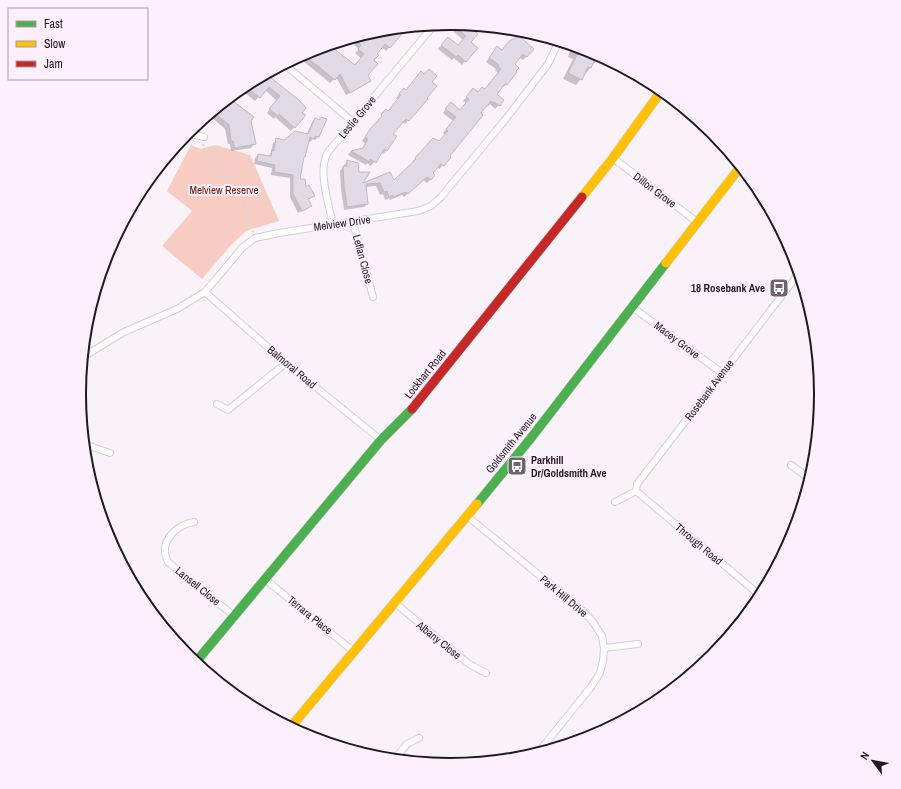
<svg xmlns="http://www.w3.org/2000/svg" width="901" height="789" font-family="'Archivo Narrow',sans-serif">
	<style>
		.green { fill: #f7ccc3 }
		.shadow { fill: #0003 }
		.building { fill: #e0dae5; stroke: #bfbac0 }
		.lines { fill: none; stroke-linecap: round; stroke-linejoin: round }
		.street-casing { stroke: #d5ced4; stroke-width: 8 }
		.fast-casing { stroke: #d5ced4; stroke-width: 10 }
		.slow-casing { stroke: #d5ced4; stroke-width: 10 }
		.jam-casing { stroke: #d5ced4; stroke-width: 10 }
		.path { stroke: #d8d5d8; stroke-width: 1.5; stroke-dasharray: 3 3; stroke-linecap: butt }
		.street { stroke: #fefdfe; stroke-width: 6 }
		.fast { stroke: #4caf50; stroke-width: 9 }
		.slow { stroke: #ffc107; stroke-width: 9 }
		.jam { stroke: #c62828; stroke-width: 9 }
		.labels { text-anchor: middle; stroke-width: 4; stroke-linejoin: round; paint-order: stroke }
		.street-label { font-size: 11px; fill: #1f1a1e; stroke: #feeffc }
		.park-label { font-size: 11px; fill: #68230d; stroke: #feeffc }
		.poi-label { font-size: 11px; font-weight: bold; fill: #1f1a1e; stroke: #feeffc; text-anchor: end }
		.rim { fill: none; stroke: #1f1a1e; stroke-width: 2 }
	</style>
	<rect width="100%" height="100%" fill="#faf2f9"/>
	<path class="green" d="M191,145L201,149L216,145L250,155L279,221L246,231L231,245L202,279L162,246L192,211L167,191Z"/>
	<g class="shadow">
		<path d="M460,24L475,25L472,30L465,61L462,65L454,58L452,60L438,49L444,42L457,47L463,40L454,32Z"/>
		<path d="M408,27L386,51L382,47L376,54L367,75L370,81L366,84L346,95L336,77L330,83L298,57L309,51L320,48L322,50L328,45L354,66L361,58L355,53L359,49L354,45L358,40H364L370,33L378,30Z"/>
		<path d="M524,31L538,35L537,37L534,41L523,36Z"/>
		<path d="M572,45L593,51L597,60L576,85L563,79L573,59L568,57Z"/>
		<path d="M533,49L523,60L519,57L514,65L507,84L503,87H502L496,95L499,105L495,109L490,104L489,106L487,105L448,156L443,165L439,169L437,167L432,173L434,175L427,183L423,180L404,197L402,195L390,200L389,198L385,200L383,194L380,195L376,186L365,187L367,204L364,207L344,210L341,189L340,171L347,161L361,185L390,173L394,182L413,163L412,162L429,143L439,142L445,135L443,133L453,121L443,113L448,107L460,111L466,103L463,101L470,93H477L485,90L498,73L495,70L496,69L486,62L494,51Z"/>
		<path d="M262,76L281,86L294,127L291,131L275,117L274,119L267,113L277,101L265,90L255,101L240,89Z"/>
		<path d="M418,76L430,82L425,98L426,100L405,124L402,122L392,134L395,136L386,151L383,154L380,153L371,166L367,163L366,165L348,155L351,151L362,149L365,143L362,141L368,132L379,120H378L383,114L387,112L398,100L396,98L400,93L405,91Z"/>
		<path d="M229,98L253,118L250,121L254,144L251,148L231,151L230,144H228L225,129L209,115Z"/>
		<path d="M321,118L318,137L315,140L313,139L310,142L308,141L304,157L302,159L299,180L305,189L314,196L308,200L311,206L307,209L298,213L290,197V178L271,175L272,168L254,164L255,158L259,155L269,157L271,152L273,143L277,140L285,141L307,134L312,122L315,119L318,121Z"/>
	</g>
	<g class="building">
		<path d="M460,24L477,26L473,30L478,34L471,42L478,48L466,62L458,55L456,57L441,45L448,37L458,45L466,36L456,28Z"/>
		<path d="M408,27L390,48L385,44L377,54L379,55L374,60L378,64L368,75L371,81L350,93L340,74L335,80L303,54L329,45L355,65L364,54L358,49L361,45L353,38L361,35L365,39L370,33L378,30Z"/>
		<path d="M519,36L534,49L527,57L523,54L515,64L519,68L516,71L517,72L507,85L506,83L497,94L504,100L500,106L494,102L493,103L491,101L481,113L483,115L450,156L451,157L444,166L441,164L433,173L435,175L431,180L427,177L408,194L406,192L393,197V195L389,197L387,191L384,192L380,183L366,184L368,204L347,207L344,185L343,166H347V160L358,163L359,172H370L363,183L390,172L394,180L416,159L415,158L433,138L439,141L448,131L446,129L456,117L445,109L451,102L460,110L469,99L466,97L473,88L478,92L482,87L485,89L501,69L498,66L499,65L489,58L497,46L502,50L509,41Z"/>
		<path d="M568,44L593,51L610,61L608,64L595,59L591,68L588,67L582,80L568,73L578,53L566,49Z"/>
		<path d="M429,69L437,76L432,82L437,86L427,98L428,99L409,121L406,119L393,134L397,136L387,151L384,149L376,163L370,159V162L351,151L363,148L368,139L365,137L371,128L382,116L381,115L386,109L388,111L401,95L399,94L404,88L406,90L421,71L424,74Z"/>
		<path d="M266,74L299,100L306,108L302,113L306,115L295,128L279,114L278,116L269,109L280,96L269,87L260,98L245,85Z"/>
		<path d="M229,98L254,117L251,121L256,144L235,148L233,141H231L229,125L214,112Z"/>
		<path d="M321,117L327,119L319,137L315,136L314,139L310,137L305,157H304L300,179H305L306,187L309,185L315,196L308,199L312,206L302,211L293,194V175L274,172L275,165L257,161L258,154L271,156L272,150L274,151L276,138L284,140L295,131L308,134L315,118L319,120Z"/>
	</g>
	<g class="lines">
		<defs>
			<g id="street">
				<path d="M284,64L353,122"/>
				<path d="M187,133L204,137"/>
				<path d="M613,158L697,222"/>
				<path d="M353,222L373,297"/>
				<path d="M333,225C329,204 317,170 328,152L434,25"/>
				<path d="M205,292L286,363L381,440"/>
				<path d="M632,307L722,373"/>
				<path d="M83,357L124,332L177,309L205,292L243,247L255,238L279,233L418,211L431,206L441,197L505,120L548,64L559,41"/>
				<path d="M217,404L228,410L286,363"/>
				<path d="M84,444L110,453"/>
				<path d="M791,465L811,480"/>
				<path d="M636,491L762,597"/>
				<path d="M615,502L636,491L637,484L800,272"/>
				<path d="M467,516L583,611L593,622L602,636L604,648L603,661L600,673L591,687L536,755"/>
				<path d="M194,522C180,524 163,537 165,553C165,556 167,559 168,562L234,616"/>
				<path d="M266,580L353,651"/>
				<path d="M395,603L469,664L486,673"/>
				<path d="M604,648L638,644"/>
				<path d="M394,760L407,744L419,738"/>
			</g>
			<g id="fast">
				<path d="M477,504L531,438L666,263"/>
				<path d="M195,663L381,440L412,409"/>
			</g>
			<g id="slow">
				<path d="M582,197L613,158L662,90"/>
				<path d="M666,263L741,166"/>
				<path d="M290,728L477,504"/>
			</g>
			<path id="jam" d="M412,409L582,197"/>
		</defs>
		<use href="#street" class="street-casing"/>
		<use href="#fast" class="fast-casing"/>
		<use href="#slow" class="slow-casing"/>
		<use href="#jam" class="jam-casing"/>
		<path class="path" d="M202,144L212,151L242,198L253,232"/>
		<use href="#street" class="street"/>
		<use href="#fast" class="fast"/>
		<use href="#slow" class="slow"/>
		<use href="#jam" class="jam"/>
	</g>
	<defs>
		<symbol id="bus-square" viewBox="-11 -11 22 22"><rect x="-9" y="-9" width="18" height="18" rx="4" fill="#6c666b" stroke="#feeffc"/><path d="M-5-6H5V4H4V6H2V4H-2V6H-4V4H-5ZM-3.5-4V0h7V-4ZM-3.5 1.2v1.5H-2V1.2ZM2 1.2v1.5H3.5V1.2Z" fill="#fff"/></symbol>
	</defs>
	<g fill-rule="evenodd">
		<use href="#bus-square" x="768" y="277" width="22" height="22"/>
		<use href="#bus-square" x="506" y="455" width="22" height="22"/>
	</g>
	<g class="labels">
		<g class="street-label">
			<text transform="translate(357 117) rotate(-50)" y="4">Leslie Grove</text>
			<text transform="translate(655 190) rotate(37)" y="4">Dillon Grove</text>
			<text transform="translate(342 223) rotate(-8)" y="4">Melview Drive</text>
			<text transform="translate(363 259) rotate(75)" y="4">Leflan Close</text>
			<text transform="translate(677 340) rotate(37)" y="4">Macey Grove</text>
			<text transform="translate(292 367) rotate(40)" y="4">Balmoral Road</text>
			<text transform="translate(425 374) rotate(-51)" y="4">Lockhart Road</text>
			<text transform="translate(709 390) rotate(-53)" y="4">Rosebank Avenue</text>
			<text transform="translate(511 443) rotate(-51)" y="4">Goldsmith Avenue</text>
			<text transform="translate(699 544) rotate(40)" y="4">Through Road</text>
			<text transform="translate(198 586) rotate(39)" y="4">Lansell Close</text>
			<text transform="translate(564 596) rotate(40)" y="4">Park Hill Drive</text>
			<text transform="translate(310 615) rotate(39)" y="4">Terrara Place</text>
			<text transform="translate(439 640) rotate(39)" y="4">Albany Close</text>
		</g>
		<g class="park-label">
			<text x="224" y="194">Melview Reserve</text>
		</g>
		<g class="poi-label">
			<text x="765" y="292">18 Rosebank Ave</text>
			<text x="531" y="464" text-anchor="start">Parkhill<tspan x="531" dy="13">Dr/Goldsmith Ave</tspan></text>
		</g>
	</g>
	<path d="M0 0H901V789H0ZM86 394a364 364 0 1 1 728 0a364 364 0 1 1-728 0Z" fill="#feeffc" fill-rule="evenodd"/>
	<path class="rim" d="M86 394a364 364 0 1 1 728 0a364 364 0 1 1-728 0Z"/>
	<rect x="8" y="8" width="140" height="72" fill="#feeffc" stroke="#a59aa3"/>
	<rect x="16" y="21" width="20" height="6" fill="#4caf50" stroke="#a59aa3"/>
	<text x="44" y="28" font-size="12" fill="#1f1a1e">Fast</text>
	<rect x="16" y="41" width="20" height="6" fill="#ffc107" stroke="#a59aa3"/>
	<text x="44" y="48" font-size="12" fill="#1f1a1e">Slow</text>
	<rect x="16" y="61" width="20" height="6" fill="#c62828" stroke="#a59aa3"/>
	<text x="44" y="68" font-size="12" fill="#1f1a1e">Jam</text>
	<g transform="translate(873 761) rotate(302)" stroke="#feeffc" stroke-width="3" paint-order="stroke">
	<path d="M0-3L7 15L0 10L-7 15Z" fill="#1f1a1e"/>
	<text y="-6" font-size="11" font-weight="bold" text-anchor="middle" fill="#1f1a1e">N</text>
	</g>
</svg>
